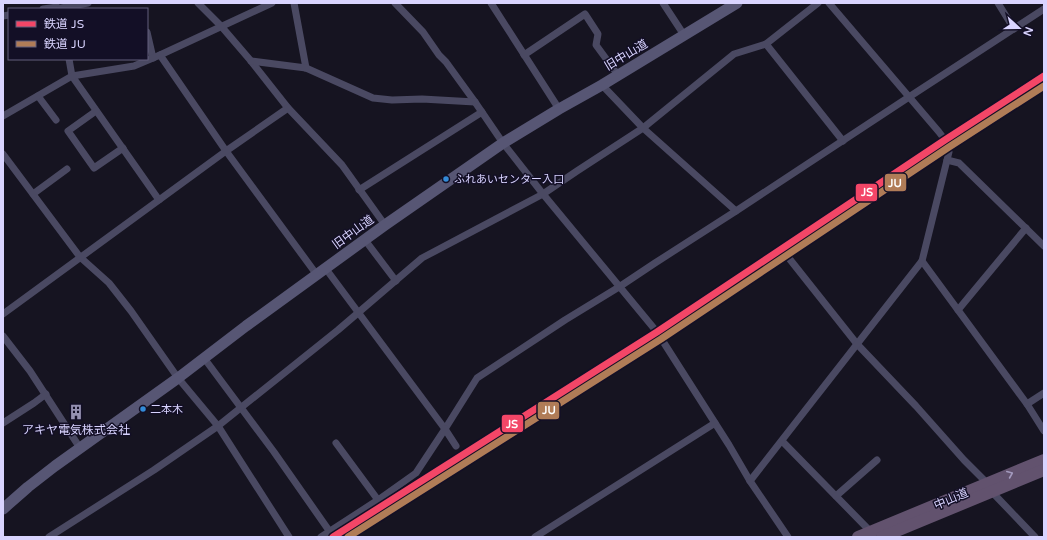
<svg xmlns="http://www.w3.org/2000/svg" width="1047" height="540" font-family="'Varela Round','Noto Sans JP',sans-serif">
	<style>
		.lines { fill: none; stroke-linecap: round; stroke-linejoin: round }
		.minor { stroke: #4a4962; stroke-width: 7 }
		.secondary { stroke: #575674; stroke-width: 11 }
		.trunk { stroke: #62526e; stroke-width: 12 }
		.rail-1-casing { stroke: #130f26; stroke-width: 10 }
		.rail-2-casing { stroke: #130f26; stroke-width: 10 }
		.rail-1 { stroke: #f34667; stroke-width: 7 }
		.rail-2 { stroke: #b07c57; stroke-width: 7 }
		.oneway { stroke: #a39abe }
		.bus-dot { fill: #338bd7; stroke: #130f26; stroke-width: 1.5 }
		.labels { text-anchor: middle; stroke-width: 3; stroke-linejoin: round; paint-order: stroke }
		.bus-label { font-size: 11px; fill: #d9d4ff; stroke: #130f26; text-anchor: start }
		.street-label { font-size: 12px; fill: #d9d4ff; stroke: #130f26 }
		.poi-label { font-size: 12px; fill: #d9d4ff; stroke: #130f26 }
		.line-badge { stroke: #130f26; stroke-width: 1.5 }
		.badge-label { font-size: 11px; text-anchor: middle; font-weight: bold; fill: #fff }
	</style>
	<rect width="100%" height="100%" fill="#161421"/>
	<g class="lines">
		<g class="minor">
			<path d="M198,3L221,26L251,61L288,108L342,165L385,225"/>
			<path d="M294,3L306,68"/>
			<path d="M395,3L423,32L439,55L446,62L475,102L503,143L543,194L657,332L729,445L750,481L788,537"/>
			<path d="M491,3L559,109"/>
			<path d="M663,3L684,35"/>
			<path d="M998,3L1014,29"/>
			<path d="M43,9L57,7"/>
			<path d="M61,9V8L88,3"/>
			<path d="M3,16L9,15"/>
			<path d="M147,32L153,58"/>
			<path d="M766,44L843,141"/>
			<path d="M160,55L226,151L317,275"/>
			<path d="M524,55L585,14L598,34L596,45L618,75"/>
			<path d="M69,59L72,76L159,200"/>
			<path d="M251,61L306,68L373,98L392,100L422,99L475,102"/>
			<path d="M602,85L643,128L736,211"/>
			<path d="M38,96L56,120"/>
			<path d="M96,111L68,131L94,168L123,148"/>
			<path d="M3,116L72,76L134,66L160,55L272,3"/>
			<path d="M3,154L80,257L109,283L131,311L178,378L218,426L289,537"/>
			<path d="M947,160L959,163L1044,246"/>
			<path d="M359,190L482,112"/>
			<path d="M33,194L67,169"/>
			<path d="M365,240L396,281"/>
			<path d="M788,257L857,344L916,406L964,460L988,484"/>
			<path d="M922,261L1027,404L1044,431"/>
			<path d="M326,269L445,429L477,378L565,320L619,287L655,263L736,211L909,97L1044,9"/>
			<path d="M958,310L1026,228"/>
			<path d="M3,314L226,151L288,108"/>
			<path d="M3,336L30,371L80,448"/>
			<path d="M204,358L274,452L330,532"/>
			<path d="M1027,404L1044,393"/>
			<path d="M3,423L34,403L46,394"/>
			<path d="M782,441L871,532"/>
			<path d="M336,443L378,500"/>
			<path d="M750,481L922,261L949,152L945,140L939,132L829,3"/>
			<path d="M992,492L1035,537"/>
			<path d="M836,496L877,460"/>
			<path d="M49,537L154,470L218,426L338,330L422,258L543,194L577,171L643,128L734,54L766,44L818,3"/>
			<path d="M321,537L378,500L416,473L445,429L456,446"/>
			<path d="M535,537L715,423"/>
		</g>
		<path class="secondary" d="M3,509L28,487L55,466L178,378L246,326L385,225L503,143L559,109L602,85L737,3"/>
		<g class="trunk">
			<path d="M858,537L1044,460"/>
			<path d="M882,537L1044,470"/>
		</g>
		<defs>
			<path id="rail-1" d="M333,537L657,332L945,140L1044,76"/>
			<path id="rail-2" d="M348,537L661,339L949,147L1044,86"/>
		</defs>
		<use href="#rail-1" class="rail-1-casing"/>
		<use href="#rail-2" class="rail-2-casing"/>
		<use href="#rail-1" class="rail-1"/>
		<use href="#rail-2" class="rail-2"/>
	</g>
	<defs><path id="oneway-chevron" d="M-2-3.5L2.5 0L-2 3.5" fill="none" stroke-width="1.6" stroke-linecap="round" stroke-linejoin="round"/></defs>
	<use class="oneway" href="#oneway-chevron" transform="translate(1010 474) rotate(-23)"/>
	<defs>
		<symbol id="building-bare" viewBox="-9 -9 18 18"><path d="M-4-6H4V6H1V3H-1V6H-4ZM-2.5-4.3h1.7v1.8h-1.7ZM.8-4.3h1.7v1.8H.8ZM-2.5-1h1.7V.8h-1.7ZM.8-1h1.7V.8H.8Z" fill="#9591b1" stroke="#130f26" stroke-width="2.5" paint-order="stroke"/></symbol>
	</defs>
	<g fill-rule="evenodd">
		<use href="#building-bare" x="65" y="401" width="22" height="22"/>
	</g>
	<g class="bus-dot">
		<circle cx="446" cy="179" r="3.5"/>
		<circle cx="143" cy="409" r="3.5"/>
	</g>
	<g class="labels">
		<g class="bus-label">
			<text x="454" y="183">ふれあいセンター入口</text>
			<text x="150" y="413">二本木</text>
		</g>
		<g class="street-label">
			<text transform="translate(626 55) rotate(-31)" y="4">旧中山道</text>
			<text transform="translate(353 232) rotate(-36)" y="4">旧中山道</text>
			<text transform="translate(951 499) rotate(-23)" y="4">中山道</text>
		</g>
		<g class="poi-label">
			<text x="76" y="434">アキヤ電気株式会社</text>
		</g>
	</g>
	<g class="line-badge">
		<rect x="884" y="173" width="23" height="19" rx="4" fill="#b07c57"/>
		<rect x="855" y="183" width="23" height="19" rx="4" fill="#f34667"/>
		<rect x="537" y="401" width="23" height="19" rx="4" fill="#b07c57"/>
		<rect x="501" y="414" width="23" height="19" rx="4" fill="#f34667"/>
	</g>
	<g class="badge-label">
		<text x="895" y="187">JU</text>
		<text x="867" y="196">JS</text>
		<text x="549" y="414">JU</text>
		<text x="512" y="428">JS</text>
	</g>
	<rect width="1047" height="540" fill="none" stroke="#d9d4ff" stroke-width="8"/>
	<rect x="8" y="8" width="140" height="52" fill="#130f26" stroke="#625e7d"/>
	<rect x="16" y="21" width="20" height="6" fill="#f34667" stroke="#625e7d"/>
	<text x="44" y="28" font-size="12" fill="#d9d4ff">鉄道 JS</text>
	<rect x="16" y="41" width="20" height="6" fill="#b07c57" stroke="#625e7d"/>
	<text x="44" y="48" font-size="12" fill="#d9d4ff">鉄道 JU</text>
	<g transform="translate(1019 28) rotate(111)" stroke="#130f26" stroke-width="3" paint-order="stroke">
	<path d="M0-3L7 15L0 10L-7 15Z" fill="#d9d4ff"/>
	<text y="-6" font-size="11" font-weight="bold" text-anchor="middle" fill="#d9d4ff">N</text>
	</g>
</svg>
